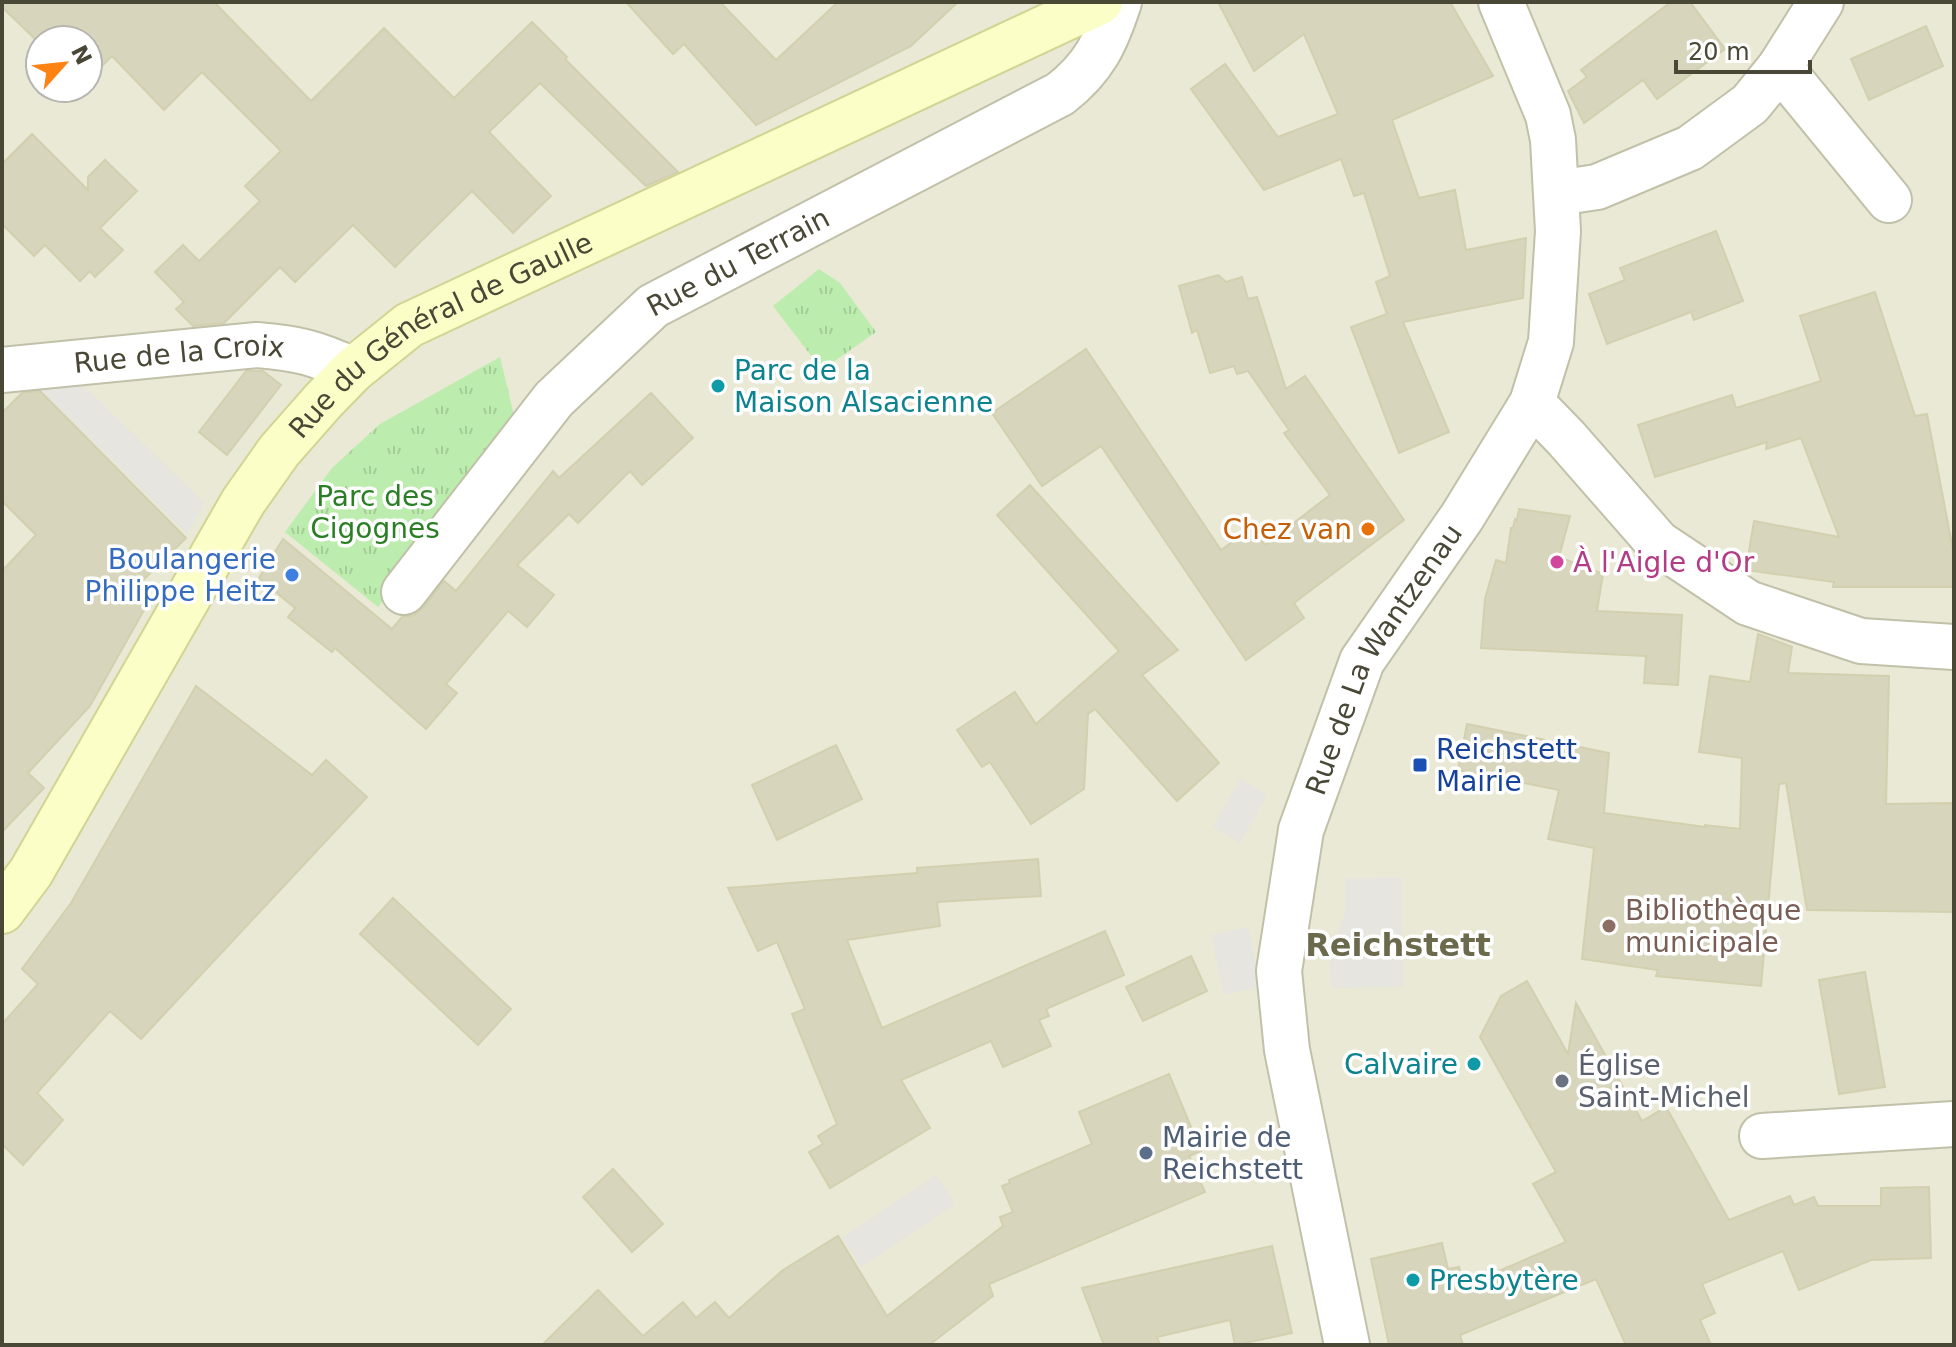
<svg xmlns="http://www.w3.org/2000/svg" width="1956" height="1347" font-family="'DejaVu Sans',sans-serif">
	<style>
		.residential { fill: #e9e9d5; fill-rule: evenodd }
		.park { fill: url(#park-tufts) }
		.parking { fill: #e6e5e0 }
		.building { fill: #d7d5bc; stroke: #d3d0af; stroke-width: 2 }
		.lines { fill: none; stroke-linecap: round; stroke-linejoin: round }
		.street-casing { stroke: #c1c1a9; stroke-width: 48 }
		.secondary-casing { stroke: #d1d492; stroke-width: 48 }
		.street { stroke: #fff; stroke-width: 44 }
		.secondary { stroke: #fbffc7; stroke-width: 44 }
		.culture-dot { fill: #0f9aa8; stroke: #fff; stroke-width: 3 }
		.food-dot { fill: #e8710a; stroke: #fff; stroke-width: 3 }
		.hotel-dot { fill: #d1479c; stroke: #fff; stroke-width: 3 }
		.shop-dot { fill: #3f7fe0; stroke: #fff; stroke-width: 3 }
		.transit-dot { fill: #1a4fb4; stroke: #fff; stroke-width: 3 }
		.education-dot { fill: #8d6e63; stroke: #fff; stroke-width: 3 }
		.worship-dot { fill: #6b7280; stroke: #fff; stroke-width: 3 }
		.service-dot { fill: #5c6f8a; stroke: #fff; stroke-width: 3 }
		.labels { text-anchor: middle; stroke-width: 7; stroke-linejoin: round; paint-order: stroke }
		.street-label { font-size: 28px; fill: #494736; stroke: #fff }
		.culture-label { font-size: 28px; fill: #0d838f; stroke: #fff; text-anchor: start }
		.park-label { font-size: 28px; fill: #2a7f24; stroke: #fff }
		.food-label { font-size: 28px; fill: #c56008; stroke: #fff; text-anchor: end }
		.shop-label { font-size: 28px; fill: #366cbe; stroke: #fff; text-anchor: end }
		.hotel-label { font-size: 28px; fill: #b23c85; stroke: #fff; text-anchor: start }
		.transit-label { font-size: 28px; fill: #164399; stroke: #fff; text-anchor: start }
		.education-label { font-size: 28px; fill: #785e54; stroke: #fff; text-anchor: start }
		.worship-label { font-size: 28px; fill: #5b616d; stroke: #fff; text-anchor: start }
		.service-label { font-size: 28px; fill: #4e5e75; stroke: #fff; text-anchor: start }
		.quarter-label { font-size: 32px; font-weight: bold; fill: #6c6a4c; stroke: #fff }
	</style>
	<defs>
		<pattern id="park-tufts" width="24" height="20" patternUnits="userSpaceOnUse" patternTransform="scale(2)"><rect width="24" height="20" fill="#bcecae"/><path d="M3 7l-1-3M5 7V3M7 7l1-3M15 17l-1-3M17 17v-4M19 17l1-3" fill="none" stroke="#a3cc96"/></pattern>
	</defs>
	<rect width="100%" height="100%" fill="#f5f5e8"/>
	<path class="residential" d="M2,2H1954V1345H2ZM40,40H88V88H40Z"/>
	<g class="park">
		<path d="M819,269L840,283L876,332L822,370L773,306Z"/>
		<path d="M500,357L517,428L378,607L285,532L332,468L380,424Z"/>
	</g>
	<g class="parking">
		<path d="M77,379L204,503L187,534L33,383Z"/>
		<path d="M1240,779L1267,795L1240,843L1213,827Z"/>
		<path d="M1401,877L1403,987L1331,988L1330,956L1345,913V878Z"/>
		<path d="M1248,927L1261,987L1224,995L1211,935Z"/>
		<path d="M936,1175L955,1204L861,1267L842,1238Z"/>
	</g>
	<g class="building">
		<path d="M2,2H214L311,101L384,28L454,98L532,22L567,57L565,59L678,172L646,186L540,83L489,132L551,196L513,233L472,191L395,267L353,225L295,282L280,267L224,323L193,326L176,309L184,302L155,272L183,245L199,261L260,201L245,186L281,151L202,72L164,110L112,56L88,80V40H36L2,7Z"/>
		<path d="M626,2H720L776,60L838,2H958L911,46L756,125L684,44L673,54Z"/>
		<path d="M1218,2H1450L1493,76L1392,120L1419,198L1455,190L1466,250L1526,238L1523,298L1403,322L1449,432L1399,453L1351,327L1387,314L1376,282L1390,276L1364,193L1354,196L1341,159L1264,190L1191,89L1225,64L1278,137L1338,114L1304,34L1254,71Z"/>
		<path d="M1671,2H1690L1725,49L1657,99L1643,80L1584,123L1568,91L1587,77L1581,70Z"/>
		<path d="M1926,26L1943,66L1869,100L1851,59Z"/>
		<path d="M32,134L88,190V177L105,160L137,191L100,228L123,250L95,277L90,271L80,281L45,245L34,256L2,224V164Z"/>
		<path d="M1716,231L1743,301L1694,320L1691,312L1607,344L1589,294L1625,280L1620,268Z"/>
		<path d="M1218,275L1226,282L1242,277L1248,299L1257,297L1286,389L1305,376L1404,520L1294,603L1304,618L1246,660L1101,446L1042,486L992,413L1086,349L1221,550L1252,528L1265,545L1330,495L1284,433L1289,430L1248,371L1237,374L1234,366L1210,373L1197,330L1192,333L1179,286Z"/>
		<path d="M1875,292L1915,416L1927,414L1954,555V587H1833L1834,582L1746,570L1754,521L1839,537L1801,438L1766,449L1767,442L1655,477L1638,425L1732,395L1736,408L1821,381L1800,316Z"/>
		<path d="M246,371H263L281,385L227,455L199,432Z"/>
		<path d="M40,391L186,538L134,589L148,603L90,706L28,773L44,788L2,832V571L36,535L2,501V413L22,393Z"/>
		<path d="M651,393L693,438L642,485L630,471L578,523L569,514L517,565L554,595L527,627L508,611L446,684L457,693L426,729L335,648L332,652L288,617L295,608L259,578L283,539L392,629L402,617L414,615L423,608L444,581L456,591L553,471L559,478Z"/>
		<path d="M1030,485L1178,650L1142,675L1219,763L1177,801L1095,709L1088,714L1084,789L1031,824L990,762L982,767L957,730L1015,692L1036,724L1119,651L997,515Z"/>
		<path d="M1519,509L1570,516L1559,557L1603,574L1597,611L1682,615L1678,685L1644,683L1646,656L1481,648L1485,599L1496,560L1506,563L1511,528H1513L1515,519L1517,520Z"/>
		<path d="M1758,634L1792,647L1788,673L1889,676L1886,804L1954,803V912L1807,910L1786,783L1779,784L1761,986L1656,976L1658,970L1582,959L1594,848L1548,839L1559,790L1458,770L1467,724L1609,753L1604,813L1705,827V825L1740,829L1742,758L1699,752L1710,676L1750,682Z"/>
		<path d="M196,686L312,775L326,760L367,797L141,1039L110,1011L37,1093L63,1120L23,1165L2,1144V1024L38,984L22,969L71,903Z"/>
		<path d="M836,745L862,799L777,840L752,785Z"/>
		<path d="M1038,859L1041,896L937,902L940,926L847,940L882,1028L1105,931L1124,975L1046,1009L1049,1016L1039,1020L1051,1046L1003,1067L991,1041L901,1080L930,1128L830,1188L809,1152L823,1144L818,1136L837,1124L792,1014L805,1009L777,942L758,951L728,888L917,873V868Z"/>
		<path d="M393,898L511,1009L478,1045L360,934Z"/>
		<path d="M1191,956L1207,991L1143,1021L1126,987Z"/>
		<path d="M1865,972L1885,1087L1839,1094L1819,980Z"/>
		<path d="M1527,981L1568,1054L1576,1003L1642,1121L1666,1107L1729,1220L1790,1196L1794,1205L1814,1197L1818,1206H1881V1188L1929,1187L1931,1258L1871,1260L1799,1290L1783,1251L1702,1284L1715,1313L1700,1320L1711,1345H1626L1596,1279L1460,1335L1463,1345H1389L1371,1259L1442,1243L1448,1269L1459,1267L1464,1286L1566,1242L1533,1184L1556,1172L1480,1037L1501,996Z"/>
		<path d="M1169,1074L1201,1151L1189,1156L1205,1192L989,1284L993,1296L929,1345H542L598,1290L643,1336L683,1302L696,1318L715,1302L729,1318L783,1270L838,1236L887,1316L1003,1226L1000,1217L1013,1212L1002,1186L1010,1183L1009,1180L1092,1144L1079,1112Z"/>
		<path d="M613,1169L663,1224L632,1252L583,1197Z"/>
		<path d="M1272,1246L1292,1333L1235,1345L1230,1320L1157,1337L1160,1345H1104L1082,1288Z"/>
	</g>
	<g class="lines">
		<defs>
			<g id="street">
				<path d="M1780,67L1889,200"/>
				<path d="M1557,193L1597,187L1690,148L1750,104L1780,67L1821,2"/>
				<path id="s1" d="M2,370L257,345C297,348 316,353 353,370"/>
				<path d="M1532,403L1566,438L1658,543L1748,603L1861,641L1954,647"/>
				<path id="s2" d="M404,592L554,399L653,306L1060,94C1094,68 1106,42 1119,2"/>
				<path d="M1762,1136L1954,1124"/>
				<path id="s3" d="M1347,1345L1287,1050L1279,971L1301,830L1362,661L1462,517L1532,403L1551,342L1558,231L1553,140L1548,115L1501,2"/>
			</g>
			<g id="secondary">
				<path id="s4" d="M2,911L31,872L243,502L279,451L323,401L353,370L409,325L1100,2"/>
			</g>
		</defs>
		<use href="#street" class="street-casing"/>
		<use href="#secondary" class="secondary-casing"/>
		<use href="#street" class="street"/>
		<use href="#secondary" class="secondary"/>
	</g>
	<g class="culture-dot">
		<circle cx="718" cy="386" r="8"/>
		<circle cx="1474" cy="1064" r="8"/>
		<circle cx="1413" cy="1280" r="8"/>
	</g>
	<circle class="food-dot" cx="1368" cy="529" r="8"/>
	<circle class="hotel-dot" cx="1557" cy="562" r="8"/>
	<circle class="shop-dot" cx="292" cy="575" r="8"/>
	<rect class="transit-dot" x="1412" y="757" width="16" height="16" rx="4"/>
	<circle class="education-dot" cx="1609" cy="926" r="8"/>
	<circle class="worship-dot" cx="1562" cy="1081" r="8"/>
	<circle class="service-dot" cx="1146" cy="1153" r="8"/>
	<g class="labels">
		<g class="street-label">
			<text dy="10" stroke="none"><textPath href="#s2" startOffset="476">Rue du Terrain</textPath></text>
			<text dy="10" stroke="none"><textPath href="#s4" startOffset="740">Rue du Général de Gaulle</textPath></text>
			<text dy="10" stroke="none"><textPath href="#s1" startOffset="178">Rue de la Croix</textPath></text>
			<text dy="10" stroke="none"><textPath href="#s3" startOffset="714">Rue de La Wantzenau</textPath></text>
		</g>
		<g class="culture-label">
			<text x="734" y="380">Parc de la<tspan x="734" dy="32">Maison Alsacienne</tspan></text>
			<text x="1458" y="1074" text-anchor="end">Calvaire</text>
			<text x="1429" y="1290">Presbytère</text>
		</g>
		<g class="park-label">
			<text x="375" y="506">Parc des<tspan x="375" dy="32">Cigognes</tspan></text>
		</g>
		<g class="food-label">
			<text x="1352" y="539">Chez van</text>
		</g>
		<g class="shop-label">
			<text x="276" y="569">Boulangerie<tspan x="276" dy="32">Philippe Heitz</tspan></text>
		</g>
		<g class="hotel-label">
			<text x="1573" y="572">À l'Aigle d'Or</text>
		</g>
		<g class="transit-label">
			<text x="1436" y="759">Reichstett<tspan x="1436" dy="32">Mairie</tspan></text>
		</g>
		<g class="education-label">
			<text x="1625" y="920">Bibliothèque<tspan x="1625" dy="32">municipale</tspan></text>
		</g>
		<g class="worship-label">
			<text x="1578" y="1075">Église<tspan x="1578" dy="32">Saint-Michel</tspan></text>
		</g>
		<g class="service-label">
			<text x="1162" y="1147">Mairie de<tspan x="1162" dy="32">Reichstett</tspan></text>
		</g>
		<g class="quarter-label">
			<text x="1398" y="956">Reichstett</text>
		</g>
	</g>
	<rect width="1956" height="1347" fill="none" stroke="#494736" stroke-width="8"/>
	<g transform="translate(64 64) rotate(63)"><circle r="38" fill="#ffffff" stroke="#b6b5af" stroke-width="2"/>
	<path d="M0-6L14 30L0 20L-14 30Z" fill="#ff8214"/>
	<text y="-12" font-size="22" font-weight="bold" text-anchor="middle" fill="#494736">N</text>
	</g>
	<path d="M1676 60v12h134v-12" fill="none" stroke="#494736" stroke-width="4"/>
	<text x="1688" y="60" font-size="24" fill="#494736" stroke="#ffffff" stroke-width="6" paint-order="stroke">20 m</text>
</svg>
